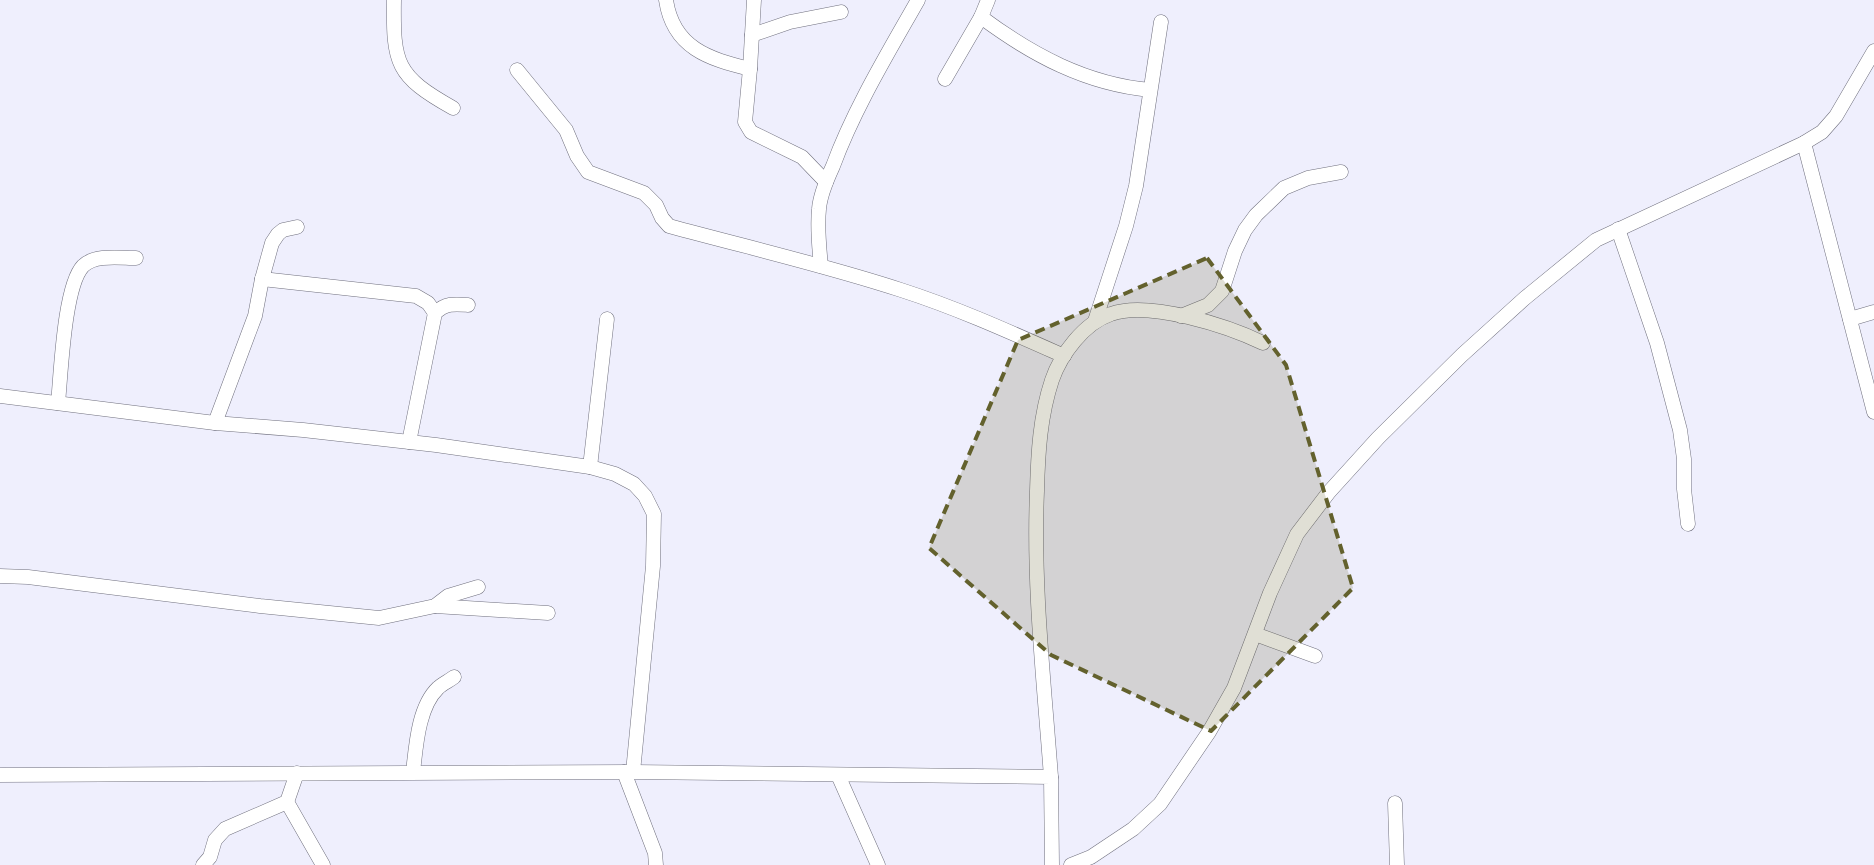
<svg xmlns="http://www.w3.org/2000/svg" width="1874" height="865" font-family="Quicksand,sans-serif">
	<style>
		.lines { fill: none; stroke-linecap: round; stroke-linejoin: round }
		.minor-casing { stroke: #70707e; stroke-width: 15 }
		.minor { stroke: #fff; stroke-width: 14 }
		.marked { fill: #63612d; fill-opacity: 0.2; stroke: #63612d; stroke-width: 4; stroke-dasharray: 10 6; stroke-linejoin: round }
	</style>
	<rect width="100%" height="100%" fill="#efeffd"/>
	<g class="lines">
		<defs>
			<g id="minor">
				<path d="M394,0C393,64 396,76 453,108"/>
				<path d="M666,0C673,48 709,59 750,69"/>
				<path d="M754,0L750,69L745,122L751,132L802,157L826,182"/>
				<path d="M981,17C1032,55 1086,84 1150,90"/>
				<path d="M752,35L790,22L841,12"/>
				<path d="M517,70L566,130L577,156L588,172L644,193L656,205L662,218L669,226C746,247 825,265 901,290C957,308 1010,332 1064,356"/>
				<path d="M945,79L981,17L988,0"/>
				<path d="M1804,143L1874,412"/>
				<path d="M1618,229L1657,343L1680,430L1684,459V489L1688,524"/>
				<path d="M821,266C819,247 817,228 819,209C820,195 827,179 833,166C854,109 888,53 918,0"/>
				<path d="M262,279L416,296L428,303L435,313"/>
				<path d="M1181,316L1208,305L1222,291L1235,251L1245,230L1256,215L1284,188L1308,178L1341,172"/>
				<path d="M1850,319L1874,312"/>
				<path d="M1095,321L1126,226L1136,186L1161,22"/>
				<path d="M0,396L215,423L303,430L436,445L590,467L615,474L634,484L645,496L654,514L653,566L633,772"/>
				<path d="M58,403C61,374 64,286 83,266C95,254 120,258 136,258"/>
				<path d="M215,423L255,316L262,279L272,243L278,234L283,230L297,227"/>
				<path d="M409,442L435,313C446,303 454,304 468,305"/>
				<path d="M590,467L607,319"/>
				<path d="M0,576L28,577L260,606L379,618L435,606L448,596L478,587"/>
				<path d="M435,606L548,613"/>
				<path d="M1255,634L1315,656"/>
				<path d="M413,772C416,747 418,707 438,688C442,684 449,681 454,677"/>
				<path d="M624,772L655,853L656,865"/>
				<path d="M0,775L633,772L1051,777L1052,865"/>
				<path d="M838,775L878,865"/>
				<path d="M1051,777C1044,682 1033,587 1037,491C1038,453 1040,416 1052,380C1061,354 1084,323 1111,314C1148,300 1228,326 1263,343"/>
				<path d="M287,802L323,865"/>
				<path d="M1395,803L1397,865"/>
				<path d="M203,865L210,857L215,840L225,829L287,802L297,773"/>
				<path d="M1071,865L1091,857L1133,829L1160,804L1209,732L1234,688L1270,593L1297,534L1329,492L1378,438L1462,355L1525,298L1596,240L1804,143L1822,132L1836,116L1874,51"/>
			</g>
		</defs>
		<use href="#minor" class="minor-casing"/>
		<use href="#minor" class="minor"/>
	</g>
	<path class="marked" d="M1207,258L1286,365L1353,588L1211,731L1051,655L929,548L1018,340Z"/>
</svg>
